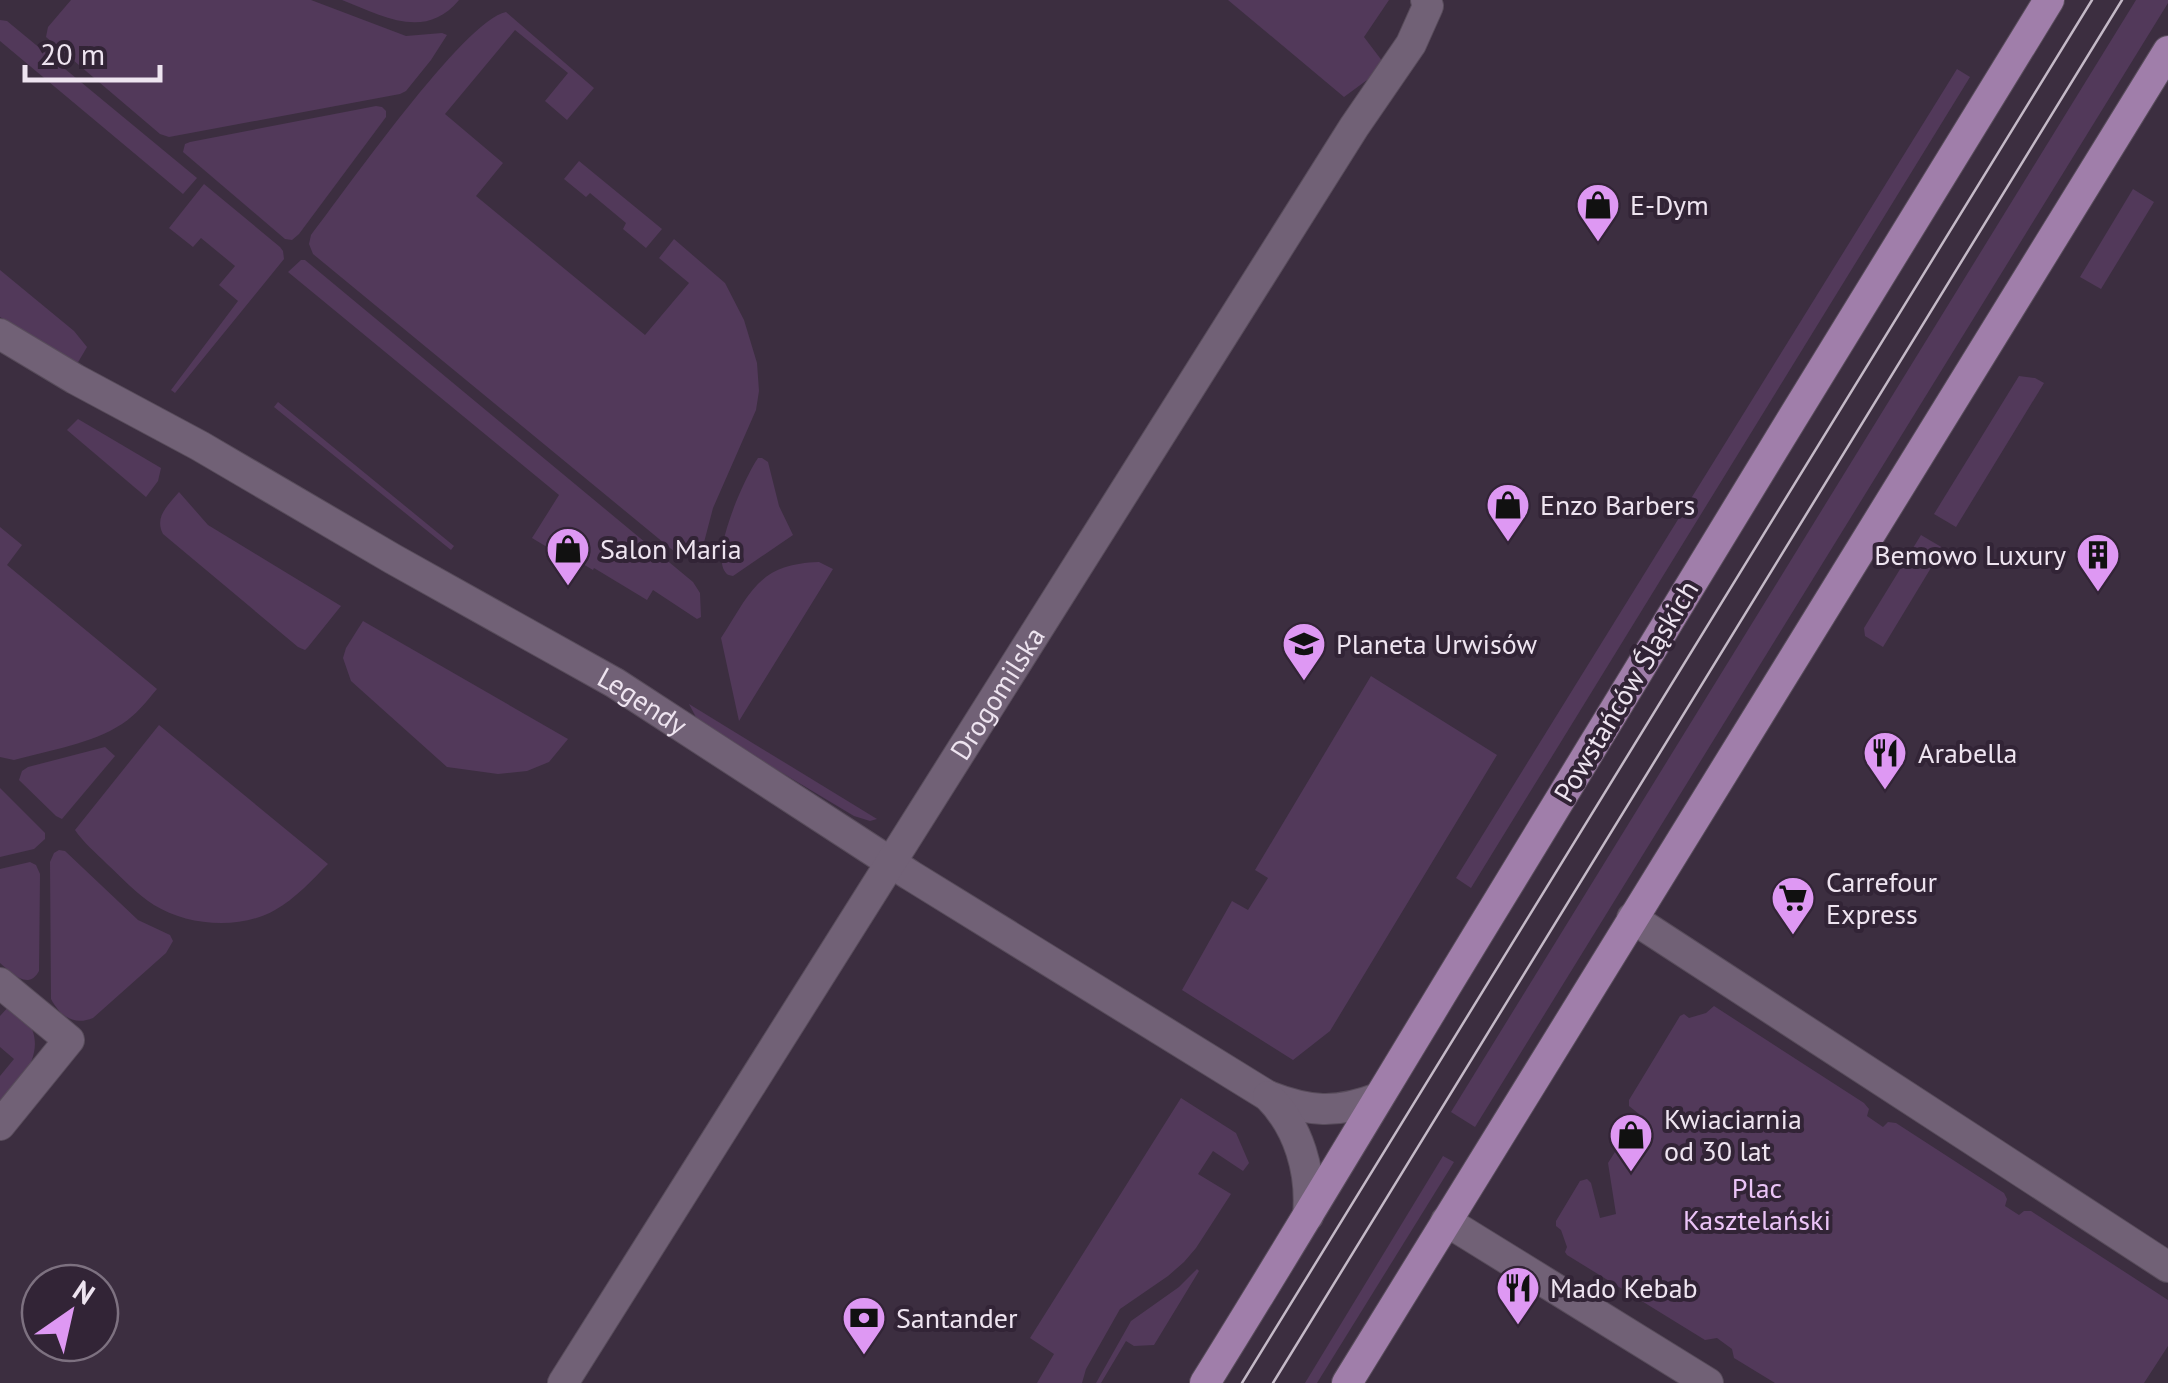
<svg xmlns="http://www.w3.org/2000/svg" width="2168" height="1383" font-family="'PT Sans',sans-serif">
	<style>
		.green { fill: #52395a }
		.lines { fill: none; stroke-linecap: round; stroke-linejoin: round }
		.minor-casing { stroke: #584c5b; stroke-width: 32 }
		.major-casing { stroke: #584c5b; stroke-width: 32 }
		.minor { stroke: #716176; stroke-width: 30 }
		.major { stroke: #a07eaa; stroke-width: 30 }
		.tram { stroke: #c4b9c7; stroke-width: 2.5 }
		.labels { text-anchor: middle; stroke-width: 8; stroke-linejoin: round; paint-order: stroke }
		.poi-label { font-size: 28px; fill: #eee4f0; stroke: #322436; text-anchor: start }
		.street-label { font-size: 28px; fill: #eee4f0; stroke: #322436 }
		.park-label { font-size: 28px; fill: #ebc4f7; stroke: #322436 }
	</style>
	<rect width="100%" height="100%" fill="#3c2e40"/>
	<g class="green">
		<path d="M71,0H311L406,36L442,33L447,35L431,60L406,91L400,94L169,137L160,134L46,37L48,27Z"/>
		<path d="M342,0H459C425,41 383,16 342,0Z"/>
		<path d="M1228,0H1389L1364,37L1386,66L1344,97Z"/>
		<path d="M2136,0H2168V3L1475,1127L1451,1112Z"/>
		<path d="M506,12L594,88L567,120L545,101L568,73L515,30L445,114L503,163L476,196L645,335L689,283L659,258L674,239L725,283L744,320L757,363L759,391L756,410L713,508L702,550L691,558L681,557L313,254L309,244L311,235C343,194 465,19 506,12Z"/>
		<path d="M0,20L7,21L197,178L183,194L0,41Z"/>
		<path d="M1957,69L1970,77L1471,888L1456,878Z"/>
		<path d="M376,106L382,107L386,111V117L299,234L292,240L285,239L183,152L185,144L190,142Z"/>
		<path d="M579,161L662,229L646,248L623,229L626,223L590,193L586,197L564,179Z"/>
		<path d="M204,184L280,247L283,251L284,259L175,393L171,390L238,301L219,285L235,266L201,238L193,247L169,228Z"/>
		<path d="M2133,189L2154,202L2101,289L2080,277Z"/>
		<path d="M301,260H305L693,582L700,593L701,617L697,619L653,590L647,600L594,568L593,570L564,553L562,556L532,538L559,495L288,272Z"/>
		<path d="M0,270L74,331L87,347L77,364L0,317Z"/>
		<path d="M2019,376L2035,378L2044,383L1956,527L1934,514Z"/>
		<path d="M278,402L454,546L451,550L274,407Z"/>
		<path d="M78,419L161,468L158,481L146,497L67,430Z"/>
		<path d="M758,458H762L768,462L779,506L793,535L733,576C730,575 727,575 726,573C709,555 746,475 758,458Z"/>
		<path d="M179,492L208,525L341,606L308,647L305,650L298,647L163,534C154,517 168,505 179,492Z"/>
		<path d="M0,527L22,545L7,565L157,689C146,702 136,715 122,724C91,744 50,750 14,760L0,757Z"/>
		<path d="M1921,535L1943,548L1883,647L1865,636L1864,628Z"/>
		<path d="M819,562L833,569L739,721L721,638C751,592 758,564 819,562Z"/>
		<path d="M363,621L568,739L549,762L527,771L498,774L447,767L351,681L343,658L346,648Z"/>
		<path d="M1371,676L1497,755L1330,1031L1293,1060L1182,990L1232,901L1248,910L1268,878L1255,870Z"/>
		<path d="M689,704L877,819L870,821L854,816L704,726L698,721Z"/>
		<path d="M159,725L328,864C312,880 295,899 275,910C240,930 188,926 154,905C137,894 122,878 107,864C96,853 83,842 75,830Z"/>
		<path d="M105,747L115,756L62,819L56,816L19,780L22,771L28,767Z"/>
		<path d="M0,788L45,833V839L34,849L0,857Z"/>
		<path d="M59,850L65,851L138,920L170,935L173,941L166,953L93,1018C74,1026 60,1016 51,999L50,862L54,853Z"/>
		<path d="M30,862L36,865L40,874L39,971C28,991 12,973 0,963V869Z"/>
		<path d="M10,1005C15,1010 23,1015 28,1022C49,1053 17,1085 0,1109V1076L14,1059L0,1047V1016Z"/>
		<path d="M1714,1006L1864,1103L1869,1109L1867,1116L1883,1127L1888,1122L1896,1123L2004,1193L2007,1199L2005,1206L2019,1215L2024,1211H2031L2168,1300V1346L2144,1383H1775L1734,1358L1732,1349L1717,1338L1705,1340L1567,1255L1565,1252L1567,1247L1561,1230L1556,1226V1221L1580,1181L1587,1179L1591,1183L1600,1218L1616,1214L1608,1163L1639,1114L1629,1106V1100L1680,1016L1684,1014L1689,1018L1706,1013Z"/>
		<path d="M1181,1098L1236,1133L1249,1163L1243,1171L1213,1151L1198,1174L1231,1194L1196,1248L1184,1262L1168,1276L1120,1309L1086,1369L1082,1383H1037L1054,1354L1030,1338Z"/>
		<path d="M1443,1156L1454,1162L1317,1383H1305Z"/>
		<path d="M1197,1269L1199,1271L1154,1345L1134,1346L1126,1341L1101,1383H1096L1131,1321L1179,1287Z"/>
	</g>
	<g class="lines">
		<defs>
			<g id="minor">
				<path id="s1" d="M0,334L75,379L200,446L393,559L615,683L910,875L1268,1096C1309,1112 1336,1114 1378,1098"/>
				<path d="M1632,918L2168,1267"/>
				<path d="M0,983L69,1040L0,1125"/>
				<path d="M1268,1096C1299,1127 1312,1172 1308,1216"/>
				<path d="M1446,1221L1708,1383"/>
				<path id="s2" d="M563,1383L1354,127L1411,44L1428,6L1426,0"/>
			</g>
			<g id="major">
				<path d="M1205,1383C1304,1224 1399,1063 1497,903C1680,602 1864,300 2049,0"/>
				<path d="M1347,1383L2168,51"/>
			</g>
		</defs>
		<use href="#minor" class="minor-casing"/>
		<use href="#major" class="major-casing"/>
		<use href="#minor" class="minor"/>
		<use href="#major" class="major"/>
		<g class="tram">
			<path d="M1242,1383L2092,0"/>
			<path d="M1273,1383L2122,0"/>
		</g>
	</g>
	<defs>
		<symbol id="shop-pin" viewBox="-11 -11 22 30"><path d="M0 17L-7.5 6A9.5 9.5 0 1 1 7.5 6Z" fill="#de98f3" stroke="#322436"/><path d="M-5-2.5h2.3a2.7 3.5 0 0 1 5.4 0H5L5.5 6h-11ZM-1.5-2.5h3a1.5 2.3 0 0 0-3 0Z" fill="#111"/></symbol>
		<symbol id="building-pin" viewBox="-11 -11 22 30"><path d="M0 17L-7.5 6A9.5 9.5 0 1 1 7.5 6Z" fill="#de98f3" stroke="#322436"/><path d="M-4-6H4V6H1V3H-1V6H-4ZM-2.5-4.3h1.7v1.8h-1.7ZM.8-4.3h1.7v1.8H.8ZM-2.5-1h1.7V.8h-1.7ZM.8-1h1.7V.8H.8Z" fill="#111"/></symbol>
		<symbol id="school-pin" viewBox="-11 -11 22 30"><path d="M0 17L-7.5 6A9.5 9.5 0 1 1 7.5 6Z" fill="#de98f3" stroke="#322436"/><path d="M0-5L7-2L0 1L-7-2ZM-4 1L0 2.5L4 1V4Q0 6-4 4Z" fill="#111"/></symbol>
		<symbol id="restaurant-pin" viewBox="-11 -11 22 30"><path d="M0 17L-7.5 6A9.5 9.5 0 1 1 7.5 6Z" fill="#de98f3" stroke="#322436"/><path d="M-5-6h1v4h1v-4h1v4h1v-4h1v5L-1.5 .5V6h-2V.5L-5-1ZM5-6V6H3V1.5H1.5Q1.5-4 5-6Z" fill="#111"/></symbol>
		<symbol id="supermarket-pin" viewBox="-11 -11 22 30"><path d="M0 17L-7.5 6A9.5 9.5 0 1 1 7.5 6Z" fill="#de98f3" stroke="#322436"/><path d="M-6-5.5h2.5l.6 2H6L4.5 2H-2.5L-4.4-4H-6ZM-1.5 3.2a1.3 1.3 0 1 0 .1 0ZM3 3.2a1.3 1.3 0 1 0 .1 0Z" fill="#111"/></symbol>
		<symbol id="bank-pin" viewBox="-11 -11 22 30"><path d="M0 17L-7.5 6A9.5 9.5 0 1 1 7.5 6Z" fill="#de98f3" stroke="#322436"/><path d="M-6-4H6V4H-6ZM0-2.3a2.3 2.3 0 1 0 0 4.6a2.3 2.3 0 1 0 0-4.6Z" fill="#111"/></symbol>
	</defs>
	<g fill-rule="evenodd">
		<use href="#shop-pin" x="1573" y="180" width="50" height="68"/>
		<use href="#shop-pin" x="1483" y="480" width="50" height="68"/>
		<use href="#shop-pin" x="543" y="524" width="50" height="68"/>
		<use href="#building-pin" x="2073" y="530" width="50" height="68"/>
		<use href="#school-pin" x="1279" y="619" width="50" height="68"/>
		<use href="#restaurant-pin" x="1860" y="728" width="50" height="68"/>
		<use href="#supermarket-pin" x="1768" y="873" width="50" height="68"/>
		<use href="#shop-pin" x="1606" y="1110" width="50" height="68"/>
		<use href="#restaurant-pin" x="1493" y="1263" width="50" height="68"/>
		<use href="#bank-pin" x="839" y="1293" width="50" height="68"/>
	</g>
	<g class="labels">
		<g class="poi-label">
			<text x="1630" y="215">E-Dym</text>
			<text x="1540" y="515">Enzo Barbers</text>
			<text x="600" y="559">Salon Maria</text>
			<text x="2066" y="565" text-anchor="end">Bemowo Luxury</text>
			<text x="1336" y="654">Planeta Urwisów</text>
			<text x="1918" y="763">Arabella</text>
			<text x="1826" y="892">Carrefour<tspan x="1826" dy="32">Express</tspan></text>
			<text x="1664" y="1129">Kwiaciarnia<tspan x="1664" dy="32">od 30 lat</tspan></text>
			<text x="1550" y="1298">Mado Kebab</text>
			<text x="896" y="1328">Santander</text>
		</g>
		<g class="street-label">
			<text transform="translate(1626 691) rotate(-59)" y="10">Powstańców Śląskich</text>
			<text dy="10" stroke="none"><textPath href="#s2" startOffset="815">Drogomilska</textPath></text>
			<text dy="10" stroke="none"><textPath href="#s1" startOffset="740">Legendy</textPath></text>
		</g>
		<g class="park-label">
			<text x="1757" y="1198">Plac<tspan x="1757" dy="32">Kasztelański</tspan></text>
		</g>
	</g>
	<g transform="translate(70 1313) rotate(34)"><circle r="48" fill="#322436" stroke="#7d7180" stroke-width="2.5"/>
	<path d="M0-8L18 38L0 25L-18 38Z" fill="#de98f3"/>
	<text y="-15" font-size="28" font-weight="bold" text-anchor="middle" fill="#eee4f0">N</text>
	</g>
	<path d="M25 65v15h135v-15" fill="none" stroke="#eee4f0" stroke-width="5"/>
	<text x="40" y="65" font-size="30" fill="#eee4f0" stroke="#322436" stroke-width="8" paint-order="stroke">20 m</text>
</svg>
